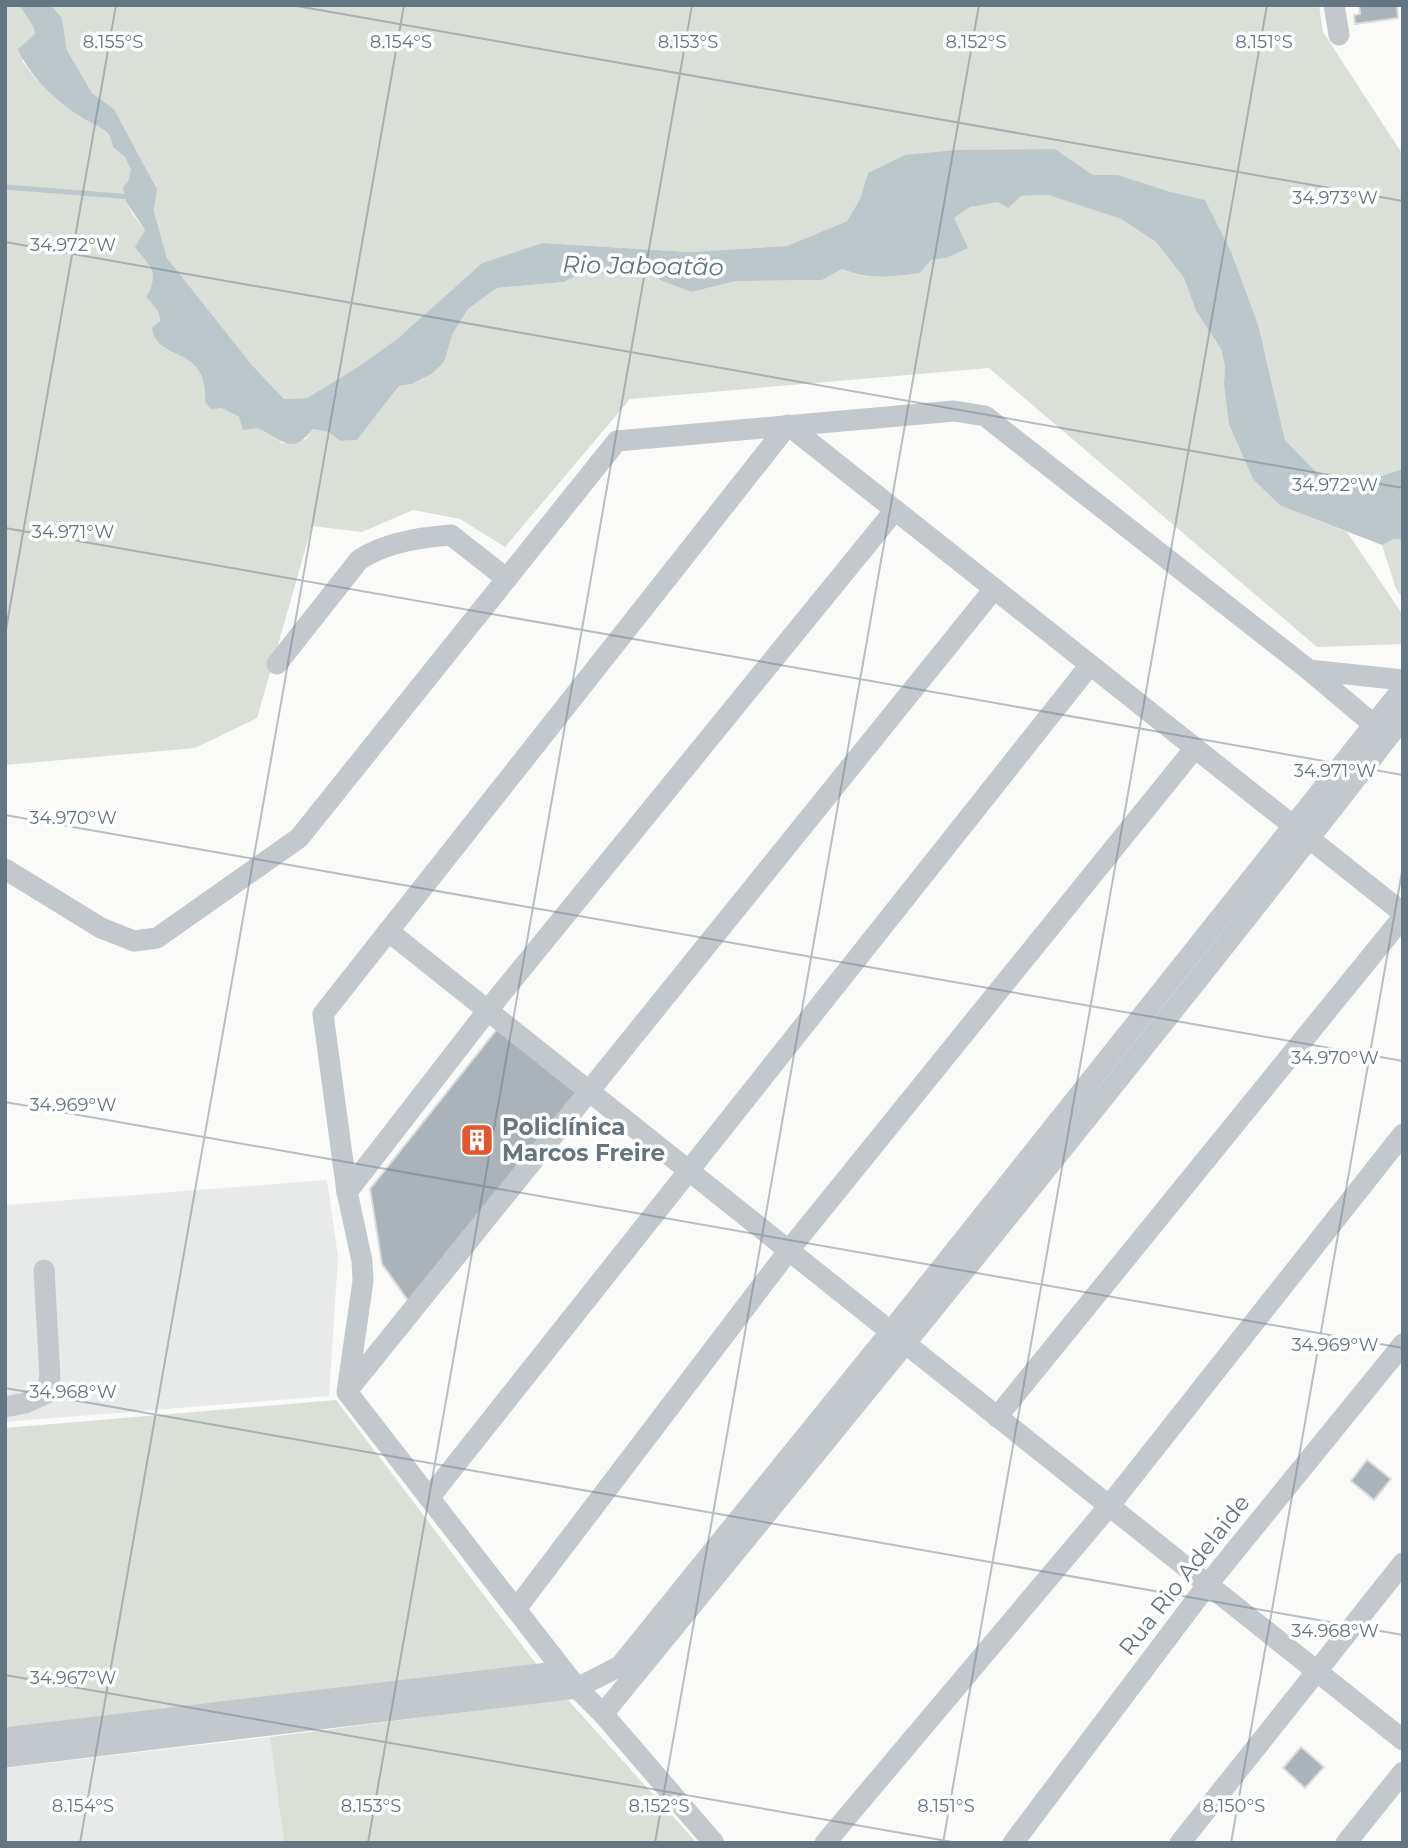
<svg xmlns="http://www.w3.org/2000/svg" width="1408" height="1848" font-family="Montserrat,sans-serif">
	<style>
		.built { fill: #e8e9e9 }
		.green { fill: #dadfd7 }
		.water { fill: #bbc7cb }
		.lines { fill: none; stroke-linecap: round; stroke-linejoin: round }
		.stream { stroke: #bbc7cb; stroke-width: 5 }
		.building { fill: #aab3b9; stroke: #dcdcda; stroke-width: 2 }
		.minor { stroke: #c3c8cc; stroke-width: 21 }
		.ticks { fill: none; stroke: #657683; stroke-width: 2; stroke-opacity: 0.45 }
		.labels { text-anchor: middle; stroke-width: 7; stroke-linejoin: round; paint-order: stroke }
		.poi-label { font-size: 23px; font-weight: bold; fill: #657683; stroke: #fff; text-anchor: start }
		.street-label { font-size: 23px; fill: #657683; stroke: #fff }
		.water-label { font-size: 24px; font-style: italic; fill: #60757c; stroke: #fff }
		.ticks-label { font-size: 18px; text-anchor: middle; fill: #657683; stroke: #fff; stroke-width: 7; stroke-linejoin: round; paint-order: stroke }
	</style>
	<rect width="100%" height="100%" fill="#fafaf8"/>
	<g class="built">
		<path d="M327,1180L338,1257L329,1396L5,1422V1205Z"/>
		<path d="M270,1737L284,1843H5V1768Z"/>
	</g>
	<g class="green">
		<path d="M5,5H19L33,26L35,34L22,61L36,79L79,116L99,125L112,140L113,147L125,157L131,170L126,202L133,215L145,230L147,261L155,278L146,297L158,311L164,348L191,361L202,371L206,388L221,408L269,433L282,443L306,439L313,429L329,432L340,441L357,440L399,386L412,384L433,373L444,362L453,333L468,309L497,288L564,282L578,275L649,272L662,281L693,292L736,281L822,280L842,269C867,280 892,277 920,273L931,260L946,258L953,218L970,207L1021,196L1048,195L1121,219L1156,242L1184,278L1196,311L1221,349L1225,366L1224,383L1281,506L1347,532L1403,615V644L1317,647L989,368L630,399L505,547L460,519L413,510L362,532L312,526L257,718L195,748L5,765Z"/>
		<path d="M51,5H1319L1323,32L1403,155V469L1355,484L1325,481L1285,440L1259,328L1205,200L1171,192L1118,175H1093L1055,149L868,173L860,199L847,221L787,246L690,252L542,243L482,263L397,339L358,367L307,398L284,399L252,365L167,258L154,211L157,189L114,109L92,93L67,50L62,18Z"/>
		<path d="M1394,539L1403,540V598L1396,589L1382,545Z"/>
		<path d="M336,1400L537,1665L5,1730V1428Z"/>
		<path d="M567,1699L697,1843H284L270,1737Z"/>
	</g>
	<path class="water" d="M19,5H51L62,18L67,50L92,93L114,109L157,189L154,211L167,258L252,365L284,399L307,398L358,367L397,339L482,263L542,243L690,252L787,246L847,221L860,199L868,173L905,155L957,150L1055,149L1093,175H1118L1171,192L1205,200L1231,252L1259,328L1285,440L1325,481L1355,484L1403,469V540L1394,539L1382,545L1281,506L1253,479L1229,424L1224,383L1225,366L1221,349L1196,311L1184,278L1156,242L1121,219L1048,195L1021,196L1008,208L998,202L970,207L954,218L968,248L946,258L931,260L920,273C891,277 869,280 842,269L822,280L736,281L692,292L662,281L649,272L578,275L564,282L497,288L468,309L453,333L444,362L433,373L412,384L399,386L357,440L340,441L329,432L313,429C291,457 282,439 258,428L243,430L239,417L221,408L211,409L205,402C209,343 157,364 152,328L160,321L158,311L146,297C160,273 151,267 135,247L145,230L126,202L123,187L128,182L131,170L125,157L113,147C111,127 92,125 78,115C55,100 28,74 18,49L35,34L33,26Z"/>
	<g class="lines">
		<path class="stream" d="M5,187L132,197"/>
	</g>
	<g class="building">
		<path d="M1359,5H1397L1398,18L1355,24L1354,15L1360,14Z"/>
		<path d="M502,1023L585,1090L412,1306L382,1264L370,1189Z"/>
		<path d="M1367,1460L1391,1479L1374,1500L1351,1481Z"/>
		<path d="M1301,1747L1324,1767L1305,1788L1283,1768Z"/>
	</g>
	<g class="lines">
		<g class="minor">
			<path d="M1334,5L1339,35"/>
			<path d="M277,664L359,560C384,543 422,537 451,535L507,579"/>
			<path d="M1309,670L1373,724"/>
			<path d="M5,869L101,928L134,941L157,938L299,838L617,441L954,411L985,416L1309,670L1403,680"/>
			<path d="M388,931L1403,1740"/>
			<path d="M347,1192L323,1014L788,425L1403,913"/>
			<path d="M348,1390L994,589"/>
			<path d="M5,1407L25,1403L45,1394L50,1378L44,1270"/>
			<path d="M997,1417L1403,917"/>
			<path d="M429,1498L1090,665"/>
			<path d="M516,1609L789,1250L1195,748"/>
			<path d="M603,1714C873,1384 1142,1055 1403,718"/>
			<path d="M5,1738L564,1671"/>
			<path d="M5,1757L577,1688L620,1666L891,1331L1403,688"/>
			<path d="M714,1843L603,1714L577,1688L347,1392L363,1281L362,1261L347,1192L488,1010L895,510"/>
			<path d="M825,1843L1109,1506L1403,1134"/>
			<path d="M1013,1843L1208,1584L1403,1344"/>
			<path d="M1180,1843L1403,1563"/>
			<path d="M1346,1843L1403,1772"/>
		</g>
	</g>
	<path class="ticks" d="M291,5L1403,201M5,242L1403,488M5,528L1403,775M5,635L116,5M5,815L1403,1061M5,1102L1403,1348M5,1388L1403,1635M5,1675L958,1843M80,1843L404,5M368,1843L692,5M655,1843L979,5M943,1843L1267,5M1231,1843L1403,866"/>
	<defs>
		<symbol id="building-square" viewBox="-11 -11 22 22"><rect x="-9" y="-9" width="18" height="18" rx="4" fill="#e4572e" stroke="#fff"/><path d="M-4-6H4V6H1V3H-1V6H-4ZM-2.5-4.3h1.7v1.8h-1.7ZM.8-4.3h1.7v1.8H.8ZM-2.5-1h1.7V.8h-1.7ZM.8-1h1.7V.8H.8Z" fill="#fff"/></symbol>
	</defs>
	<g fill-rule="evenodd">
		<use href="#building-square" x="458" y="1121" width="38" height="38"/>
	</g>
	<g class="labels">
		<g class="poi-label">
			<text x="502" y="1135">Policlínica<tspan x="502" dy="26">Marcos Freire</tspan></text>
		</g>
		<g class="street-label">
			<text transform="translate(1184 1575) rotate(-52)" y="8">Rua Rio Adelaide</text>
		</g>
		<g class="water-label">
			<text transform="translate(643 266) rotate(1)" y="8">Rio Jaboatão</text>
		</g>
	</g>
	<g class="ticks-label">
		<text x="113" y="48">8.155°S</text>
		<text x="401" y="48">8.154°S</text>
		<text x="688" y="48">8.153°S</text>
		<text x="976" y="48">8.152°S</text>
		<text x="1264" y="48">8.151°S</text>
		<text x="1335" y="204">34.973°W</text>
		<text x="73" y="251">34.972°W</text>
		<text x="1335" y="491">34.972°W</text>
		<text x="73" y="538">34.971°W</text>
		<text x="1335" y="777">34.971°W</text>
		<text x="73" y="824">34.970°W</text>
		<text x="1335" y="1064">34.970°W</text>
		<text x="73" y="1111">34.969°W</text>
		<text x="1335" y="1351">34.969°W</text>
		<text x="73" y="1398">34.968°W</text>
		<text x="1335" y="1637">34.968°W</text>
		<text x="73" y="1684">34.967°W</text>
		<text x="83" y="1812">8.154°S</text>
		<text x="371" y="1812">8.153°S</text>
		<text x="659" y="1812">8.152°S</text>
		<text x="946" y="1812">8.151°S</text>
		<text x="1234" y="1812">8.150°S</text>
	</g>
	<rect width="1408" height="1848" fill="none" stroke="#657683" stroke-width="14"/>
</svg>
